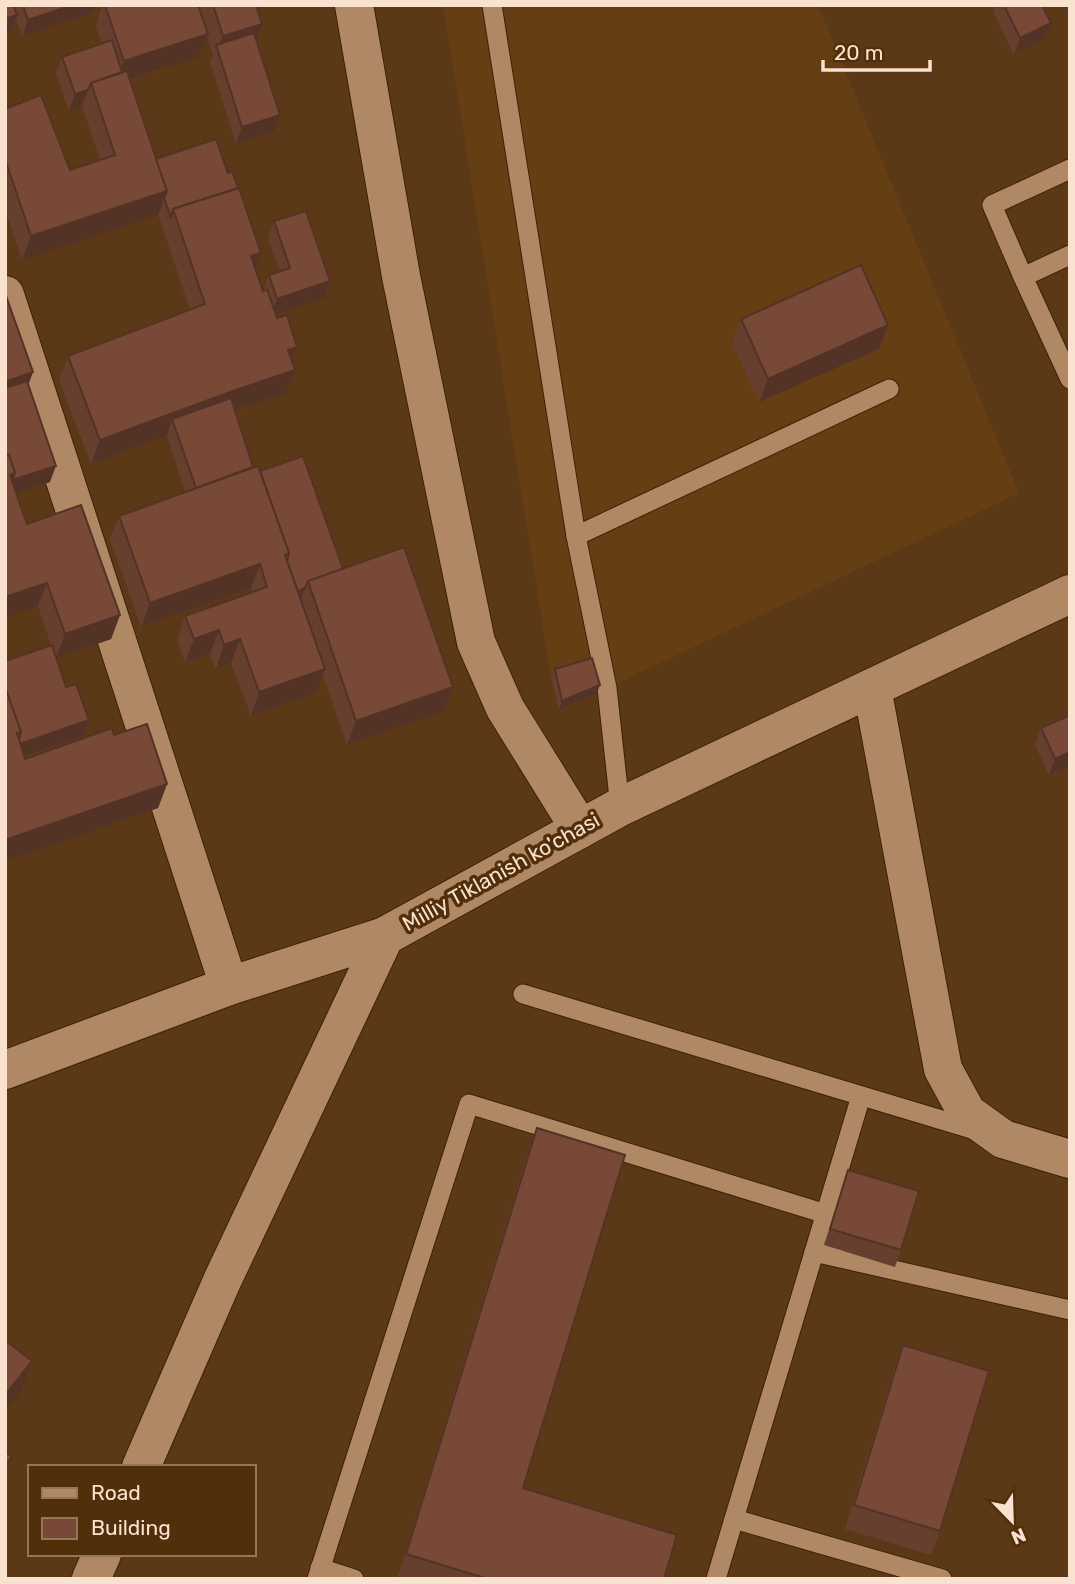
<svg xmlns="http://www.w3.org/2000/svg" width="1075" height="1584" font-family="Rubik,sans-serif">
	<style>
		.built { fill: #663e13 }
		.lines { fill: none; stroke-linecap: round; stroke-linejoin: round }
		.service-casing { stroke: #3c2207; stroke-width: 21 }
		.minor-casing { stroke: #3c2207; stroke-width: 40 }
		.secondary-casing { stroke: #3c2207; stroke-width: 40 }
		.service { stroke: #b08864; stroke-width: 19 }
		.minor { stroke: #b08864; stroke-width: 38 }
		.secondary { stroke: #b08864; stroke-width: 38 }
		.wall { fill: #663f2e }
		.shaded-wall { fill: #533326 }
		.building { fill: #774936; stroke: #533326; stroke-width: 2 }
		.labels { text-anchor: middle; stroke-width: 7; stroke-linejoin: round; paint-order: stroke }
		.street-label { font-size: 21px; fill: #f9e2d0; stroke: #512f0a }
	</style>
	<rect width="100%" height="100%" fill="#5c3916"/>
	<path class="built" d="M443,5H818L1019,493L607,688L559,710L551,677Z"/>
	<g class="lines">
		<defs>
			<g id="service">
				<path d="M492,5L576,536L607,688L620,807"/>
				<path d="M1070,255L1023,277L1070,379"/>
				<path d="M1023,277L992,205L1070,169"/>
				<path d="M576,536L889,389"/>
				<path d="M523,994L975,1130"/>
				<path d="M814,1252L1070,1310"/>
				<path d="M734,1519L942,1579"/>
				<path d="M320,1568L354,1579"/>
				<path d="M317,1579L469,1104L826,1214"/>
				<path d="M716,1579L861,1096"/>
			</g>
			<g id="minor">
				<path d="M354,5L401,276L476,642L505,708L580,829"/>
				<path d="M5,295L229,986"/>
				<path d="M872,688L943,1069L967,1113L1003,1139L1070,1159"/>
				<path d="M5,1070L229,986L385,936"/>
			</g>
			<g id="secondary">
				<path d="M141,1467L222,1281L385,936L620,807L1070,594"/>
				<path d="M91,1579L102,1554"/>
			</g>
		</defs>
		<use href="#service" class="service-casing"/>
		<use href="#minor" class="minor-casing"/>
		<use href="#secondary" class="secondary-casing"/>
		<use href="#service" class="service"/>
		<use href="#minor" class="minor"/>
		<use href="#secondary" class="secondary"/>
	</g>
	<g class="wall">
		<path d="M5,5H95L92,13L22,37L16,18L11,31L5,33Z"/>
		<path d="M102,5H256V40L280,115L274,132L236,144L210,62L213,55L207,36L199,57L130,80L156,159L255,268L263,291L269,275L280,271L268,238L274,221L324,298L276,314L295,370L286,393L235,411L253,467L260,471L343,569L453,687L444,711L347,745L323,675L316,693L251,716L231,663L216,669L210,654L185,663L177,640L185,616L253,592L251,588L141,627L110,539L119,516L185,492L167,436L91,464L59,380L68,356L190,310L158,214L22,260L5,209V109L70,170L100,160L82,106L69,111L56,73L62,57L102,44L96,26Z"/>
		<path d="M995,5H1042L1045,39L1014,55L993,11Z"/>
		<path d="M5,293L33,372L28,385L50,482L16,493L27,524L120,615L111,639L56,658L83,736L25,757V759L114,735L167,784L158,808L5,861V661L51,645L38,606L5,618Z"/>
		<path d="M741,319L888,325L879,349L759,402L732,343Z"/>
		<path d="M555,669L597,693L559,710L551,677Z"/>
		<path d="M1041,728L1070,765L1049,775L1035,745Z"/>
		<path d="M537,1128L523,1488L664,1579H397L526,1158Z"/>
		<path d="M848,1170L901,1250L895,1267L824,1245Z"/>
		<path d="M903,1345L940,1531L931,1555L845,1529L894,1369Z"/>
	</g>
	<g class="shaded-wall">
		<path d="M73,5H95L92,13L22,37L28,20Z"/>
		<path d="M17,15L11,31L5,33V19Z"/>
		<path d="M1051,23L1045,39L1014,55L1020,38Z"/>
		<path d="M262,24L254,48L218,50L223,36Z"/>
		<path d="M208,34L199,57L122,82L116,80L124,61Z"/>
		<path d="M88,90L82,106L69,111L75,94Z"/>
		<path d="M280,115L274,132L236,144L242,127Z"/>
		<path d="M167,191L158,215L22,260L31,236Z"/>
		<path d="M261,253L252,277L251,256Z"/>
		<path d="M330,281L324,298L271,316L277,299Z"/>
		<path d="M888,325L879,349L759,402L768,379Z"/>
		<path d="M297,347L289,371L288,350Z"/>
		<path d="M295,370L286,393L225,414L172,419L167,436L91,464L100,440L233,391Z"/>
		<path d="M33,372L24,396L5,402V382Z"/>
		<path d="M56,466L50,482L5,497L10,475L15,473Z"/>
		<path d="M260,564L251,588L141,627L150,603Z"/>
		<path d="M47,583L38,606L5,618V597Z"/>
		<path d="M305,588L299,605L298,591Z"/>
		<path d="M120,615L111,639L56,658L65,634Z"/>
		<path d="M219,630L210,654L185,663L194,639Z"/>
		<path d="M240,639L231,663L216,669L224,645Z"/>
		<path d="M325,669L316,693L251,716L259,692Z"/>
		<path d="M600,685L597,693L559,710L562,701Z"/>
		<path d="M453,687L444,711L347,745L356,721Z"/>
		<path d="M89,720L83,736L14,760L20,744Z"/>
		<path d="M1070,752V765L1049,775L1055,759Z"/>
		<path d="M167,784L158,808L5,861V840Z"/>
		<path d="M32,1361L21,1391L5,1411V1395Z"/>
		<path d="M12,1456L5,1474V1467Z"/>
	</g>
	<g class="building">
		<path d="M5,5H13L17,15L5,19Z"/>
		<path d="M23,5H73L28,20Z"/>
		<path d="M105,5H198L208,34L124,61Z"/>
		<path d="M213,5H256L262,24L223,36Z"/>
		<path d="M1004,5H1042L1051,23L1020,38Z"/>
		<path d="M254,33L280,115L242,127L216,45Z"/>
		<path d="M112,40L122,72L91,83L88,90L75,94L62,57Z"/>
		<path d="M127,71L167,191L31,236L5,159V109L41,95L70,170L115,155L91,83Z"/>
		<path d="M216,139L228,173L232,171L238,188L173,209L171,217L164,198L167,191L156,159Z"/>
		<path d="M239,188L261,253L251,256L263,291L267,289L277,318L287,315L297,347L288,350L295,370L233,391L100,440L68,356L205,304L173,209Z"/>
		<path d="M306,211L330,281L277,299L269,275L290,268L274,221Z"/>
		<path d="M861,265L888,325L768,379L741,319Z"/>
		<path d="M5,293L33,372L5,382Z"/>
		<path d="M27,381L56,466L12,480L15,473L9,455L5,456V388Z"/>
		<path d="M231,398L253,467L196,488L172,419Z"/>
		<path d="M9,455L15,473L10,475L27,524L81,505L120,615L65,634L47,583L5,597V456Z"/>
		<path d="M303,456L343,569L308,581L305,588L298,591L287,561L289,553L260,471Z"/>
		<path d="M258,466L289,553L285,555L325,669L259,692L240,639L224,645L219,630L194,639L185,616L267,587L260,564L150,603L119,516Z"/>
		<path d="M404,547L453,687L356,721L308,581Z"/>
		<path d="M52,645L66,687L76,684L89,720L20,744L19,739L21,732L5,687V661Z"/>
		<path d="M592,658L600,685L562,701L555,669Z"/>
		<path d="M5,687L21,732L17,733L25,759L112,728L114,735L147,724L167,784L5,840Z"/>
		<path d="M1070,715V752L1055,759L1041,728Z"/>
		<path d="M537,1128L625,1155L523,1488L677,1535L664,1579H488L406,1554Z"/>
		<path d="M848,1170L919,1191L901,1250L830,1229Z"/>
		<path d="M5,1340L32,1361L5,1395Z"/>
		<path d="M903,1345L989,1371L940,1531L854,1505Z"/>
		<path d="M5,1452L12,1456L5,1467Z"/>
	</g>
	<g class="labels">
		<g class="street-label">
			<text transform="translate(501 872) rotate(-29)" y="7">Milliy Tiklanish ko'chasi</text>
		</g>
	</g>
	<rect width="1075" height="1584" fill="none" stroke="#f9e2d0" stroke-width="14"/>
	<rect x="28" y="1465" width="228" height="91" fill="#512f0a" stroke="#947759" stroke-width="2"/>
	<rect x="42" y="1488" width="35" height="10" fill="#b08864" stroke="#947759" stroke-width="2"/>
	<text x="91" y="1500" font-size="21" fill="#f9e2d0">Road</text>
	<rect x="42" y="1518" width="35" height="21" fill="#774936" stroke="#947759" stroke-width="2"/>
	<text x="91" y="1535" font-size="21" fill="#f9e2d0">Building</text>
	<g transform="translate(1012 1521) rotate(157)" stroke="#512f0a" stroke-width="5" paint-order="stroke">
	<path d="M0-5L12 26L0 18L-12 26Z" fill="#f9e2d0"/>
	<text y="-10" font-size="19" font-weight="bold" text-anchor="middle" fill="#f9e2d0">N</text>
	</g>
	<path d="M823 60v10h107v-10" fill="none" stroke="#f9e2d0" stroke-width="3.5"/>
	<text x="834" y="60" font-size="21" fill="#f9e2d0" stroke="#512f0a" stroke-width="5" paint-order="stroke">20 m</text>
</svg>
